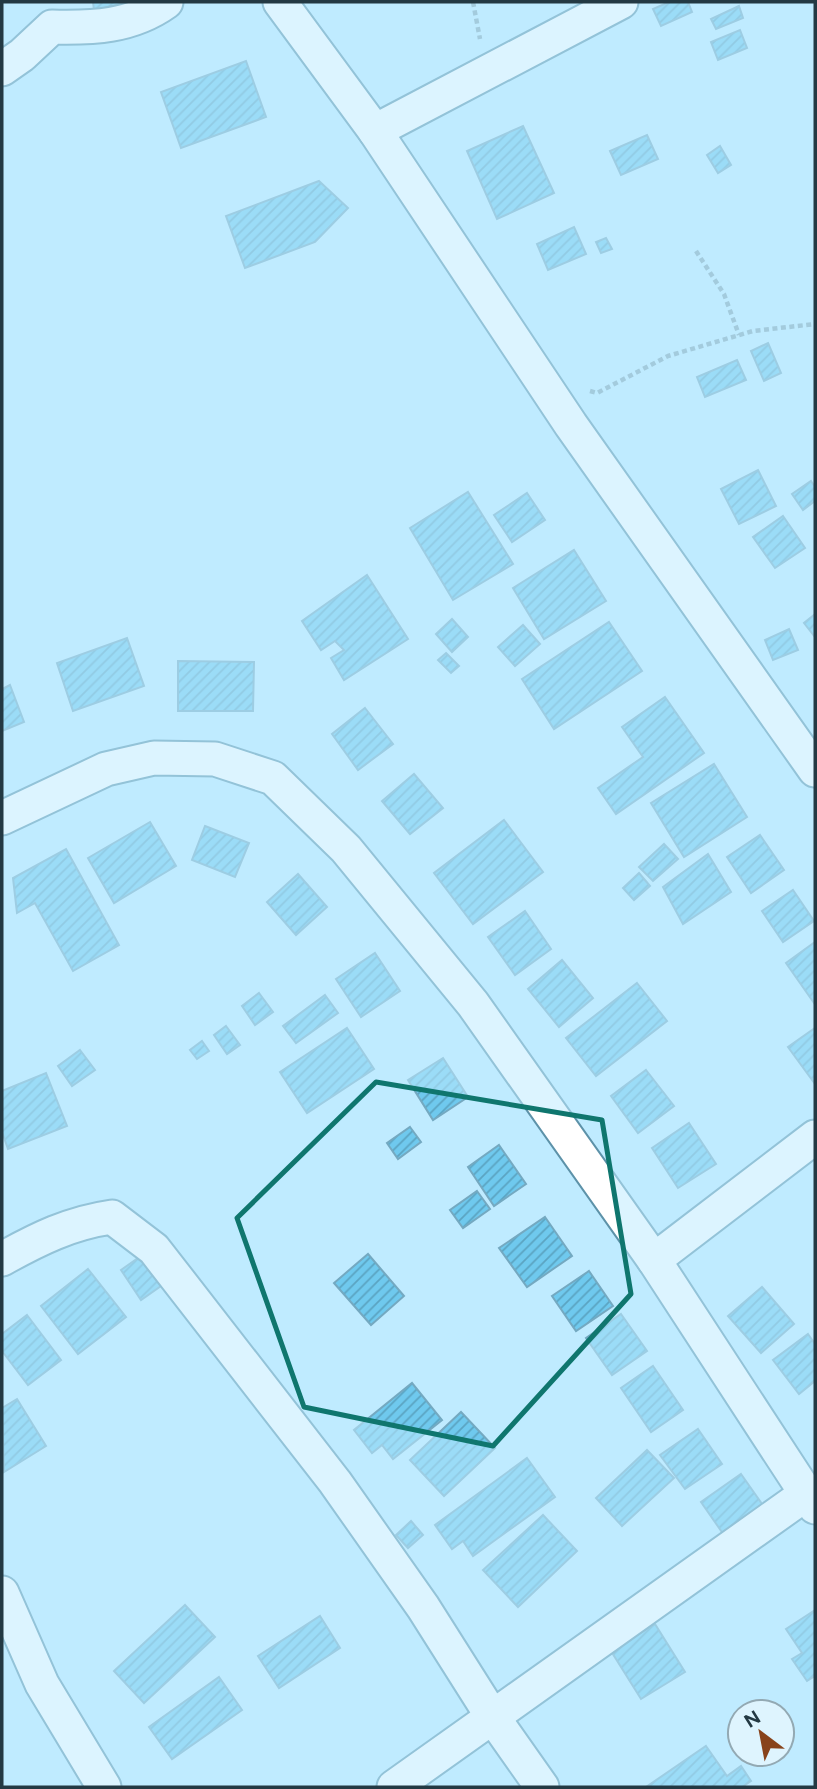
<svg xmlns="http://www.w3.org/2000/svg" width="817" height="1789" font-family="Figtree,sans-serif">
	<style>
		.building { fill: url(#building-hatch); stroke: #74a9c1; stroke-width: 2 }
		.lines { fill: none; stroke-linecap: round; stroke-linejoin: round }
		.minor-casing { stroke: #5d92a9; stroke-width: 37 }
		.path { stroke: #81a4b4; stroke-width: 4.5; stroke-dasharray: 5 3.5; stroke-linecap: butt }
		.minor { stroke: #fff; stroke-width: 33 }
		.marked { fill: none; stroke: #0f766e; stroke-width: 5; stroke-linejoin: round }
	</style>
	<defs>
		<pattern id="building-hatch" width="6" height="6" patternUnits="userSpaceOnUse" patternTransform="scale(1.75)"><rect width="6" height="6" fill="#6fc9ee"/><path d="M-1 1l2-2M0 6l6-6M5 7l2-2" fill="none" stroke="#5ba4c2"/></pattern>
	</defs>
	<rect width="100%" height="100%" fill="#bfebff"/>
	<g class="building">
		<path d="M93,2H132L94,10Z"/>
		<path d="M669,2H688L692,12L661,26L653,9Z"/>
		<path d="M739,6L743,18L716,29L711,19Z"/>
		<path d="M740,30L747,48L718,60L711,42Z"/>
		<path d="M246,61L266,117L181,148L161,92Z"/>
		<path d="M523,126L554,193L497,219L467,151Z"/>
		<path d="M647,135L658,159L621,175L610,151Z"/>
		<path d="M720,146L731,165L718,173L707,155Z"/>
		<path d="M319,181L348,208L315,242L245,268L226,216Z"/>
		<path d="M574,227L586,254L548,270L537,244Z"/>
		<path d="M606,238L612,249L601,253L596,242Z"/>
		<path d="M768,343L781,373L764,381L751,351Z"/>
		<path d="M737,360L746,380L705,397L697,377Z"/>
		<path d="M758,470L776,506L739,524L721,489Z"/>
		<path d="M811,481L815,487V501L803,510L792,494Z"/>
		<path d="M468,492L513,564L453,600L410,528Z"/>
		<path d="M527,493L545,520L512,542L494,515Z"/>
		<path d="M783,516L805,548L775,568L753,537Z"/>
		<path d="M574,550L606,601L544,639L513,588Z"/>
		<path d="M367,575L408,639L344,680L331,658L344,650L335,641L321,650L302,621Z"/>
		<path d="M815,614V637L804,623Z"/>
		<path d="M452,619L468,637L452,652L436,634Z"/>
		<path d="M609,622L642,671L554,729L522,679Z"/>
		<path d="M523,625L540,644L515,666L498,647Z"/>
		<path d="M789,629L798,650L773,660L765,640Z"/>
		<path d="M127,638L144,686L73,711L57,663Z"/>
		<path d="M446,653L459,666L451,673L438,660Z"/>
		<path d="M178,661L254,662L253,711H178Z"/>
		<path d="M10,685L24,722L2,731V689Z"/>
		<path d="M665,697L704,753L616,814L598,788L643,757L622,727Z"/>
		<path d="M365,708L393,744L358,770L332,734Z"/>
		<path d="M714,764L747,817L684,857L651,803Z"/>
		<path d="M414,774L443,808L410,834L382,801Z"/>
		<path d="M504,820L543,872L473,924L434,873Z"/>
		<path d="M150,822L176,866L114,903L88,858Z"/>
		<path d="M205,826L249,843L235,877L192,860Z"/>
		<path d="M760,835L784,870L751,893L727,857Z"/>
		<path d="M664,844L678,859L653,881L639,867Z"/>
		<path d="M66,849L119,945L73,971L35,903L17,913L13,878Z"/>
		<path d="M708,854L731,892L683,924L663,887Z"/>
		<path d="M639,873L650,886L634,900L623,888Z"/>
		<path d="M298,874L327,907L296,935L267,902Z"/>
		<path d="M793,890L814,921L783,942L762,911Z"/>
		<path d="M525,911L551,949L515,975L488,937Z"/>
		<path d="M815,942V1002L814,1003L786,963Z"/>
		<path d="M375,953L400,991L361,1017L336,979Z"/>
		<path d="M562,960L593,998L559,1027L528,989Z"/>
		<path d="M637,983L667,1021L596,1076L566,1038Z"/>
		<path d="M259,993L273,1012L255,1025L242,1006Z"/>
		<path d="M325,995L338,1013L296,1043L283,1026Z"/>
		<path d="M226,1026L240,1045L227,1054L214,1035Z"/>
		<path d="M347,1028L374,1069L307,1113L280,1072Z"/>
		<path d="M815,1028V1084L788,1047Z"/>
		<path d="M202,1041L209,1051L197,1059L190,1050Z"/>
		<path d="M80,1050L95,1070L72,1086L58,1066Z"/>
		<path d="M443,1058L468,1097L433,1120L408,1080Z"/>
		<path d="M646,1070L674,1106L638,1133L611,1096Z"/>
		<path d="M46,1073L67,1126L8,1149L2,1132V1091Z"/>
		<path d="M689,1123L716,1164L678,1188L652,1148Z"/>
		<path d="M410,1127L421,1142L398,1159L387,1143Z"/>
		<path d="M499,1145L526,1184L494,1206L468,1167Z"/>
		<path d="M477,1191L490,1209L463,1228L450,1210Z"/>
		<path d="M545,1217L572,1256L527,1287L499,1248Z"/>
		<path d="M368,1254L404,1296L371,1325L334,1283Z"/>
		<path d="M141,1256L161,1286L141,1300L121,1270Z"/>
		<path d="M88,1269L126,1317L78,1354L41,1306Z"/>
		<path d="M589,1271L613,1306L576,1331L552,1296Z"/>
		<path d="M762,1287L794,1324L761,1353L728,1316Z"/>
		<path d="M621,1314L647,1351L612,1375L586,1338Z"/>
		<path d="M27,1315L61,1360L28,1385L2,1351V1334Z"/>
		<path d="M808,1334L815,1344V1381L799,1394L773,1360Z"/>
		<path d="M653,1366L683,1410L651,1432L621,1388Z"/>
		<path d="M412,1383L442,1420L393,1459L382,1445L372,1453L354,1430Z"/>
		<path d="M17,1399L46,1446L4,1472L2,1408Z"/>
		<path d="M461,1412L495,1448L444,1496L410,1460Z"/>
		<path d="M698,1429L722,1464L685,1489L660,1455Z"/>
		<path d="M647,1450L674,1478L622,1526L596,1498Z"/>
		<path d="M527,1458L555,1497L473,1556L463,1541L452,1549L435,1525Z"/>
		<path d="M741,1474L767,1511L726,1538L701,1502Z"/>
		<path d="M543,1515L577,1551L518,1607L483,1570Z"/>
		<path d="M411,1521L423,1535L408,1548L396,1535Z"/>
		<path d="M185,1605L215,1637L144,1703L114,1671Z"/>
		<path d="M815,1610V1676L807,1681L792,1659L802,1653L786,1629Z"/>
		<path d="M320,1616L340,1648L279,1688L258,1656Z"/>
		<path d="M655,1624L685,1672L641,1699L611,1651Z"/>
		<path d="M219,1677L242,1710L172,1759L149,1727Z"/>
		<path d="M706,1746L727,1776L741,1766L751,1781L742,1787H646Z"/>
	</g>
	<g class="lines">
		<defs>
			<g id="minor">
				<path d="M280,2L375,131L571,425L815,770"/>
				<path d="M2,69L22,55L52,27C93,28 131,27 166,2"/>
				<path d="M375,131L621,2"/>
				<path d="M2,818L106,769L154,758L215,759L273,778L346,849L473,1004L654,1260L815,1507"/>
				<path d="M2,1259C38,1239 70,1223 112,1217L154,1249L335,1482L423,1607L492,1716L542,1787"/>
				<path d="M654,1260L815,1137"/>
				<path d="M2,1593L42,1684L104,1787"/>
				<path d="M394,1787L806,1494"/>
			</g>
		</defs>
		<use href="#minor" class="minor-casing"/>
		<g class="path">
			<path d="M473,2L480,39"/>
			<path d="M696,251L724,294L739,335"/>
			<path d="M590,391L597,393L668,356L753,331L815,324"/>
		</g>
		<use href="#minor" class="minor"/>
	</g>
	<path d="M0 0H817V1789H0ZM376,1082L602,1120L631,1294L493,1446L304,1407L237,1218Z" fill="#bfebff" fill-opacity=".55" fill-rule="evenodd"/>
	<path class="marked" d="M376,1082L602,1120L631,1294L493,1446L304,1407L237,1218Z"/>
	<rect width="817" height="1789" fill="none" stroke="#233943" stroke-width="7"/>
	<g transform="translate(761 1733) rotate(328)"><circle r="33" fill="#def4fe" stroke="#93a9b3" stroke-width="2"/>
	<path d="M0-5L12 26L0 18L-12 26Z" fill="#88431b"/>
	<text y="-10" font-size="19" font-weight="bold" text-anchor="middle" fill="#233943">N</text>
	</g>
</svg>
